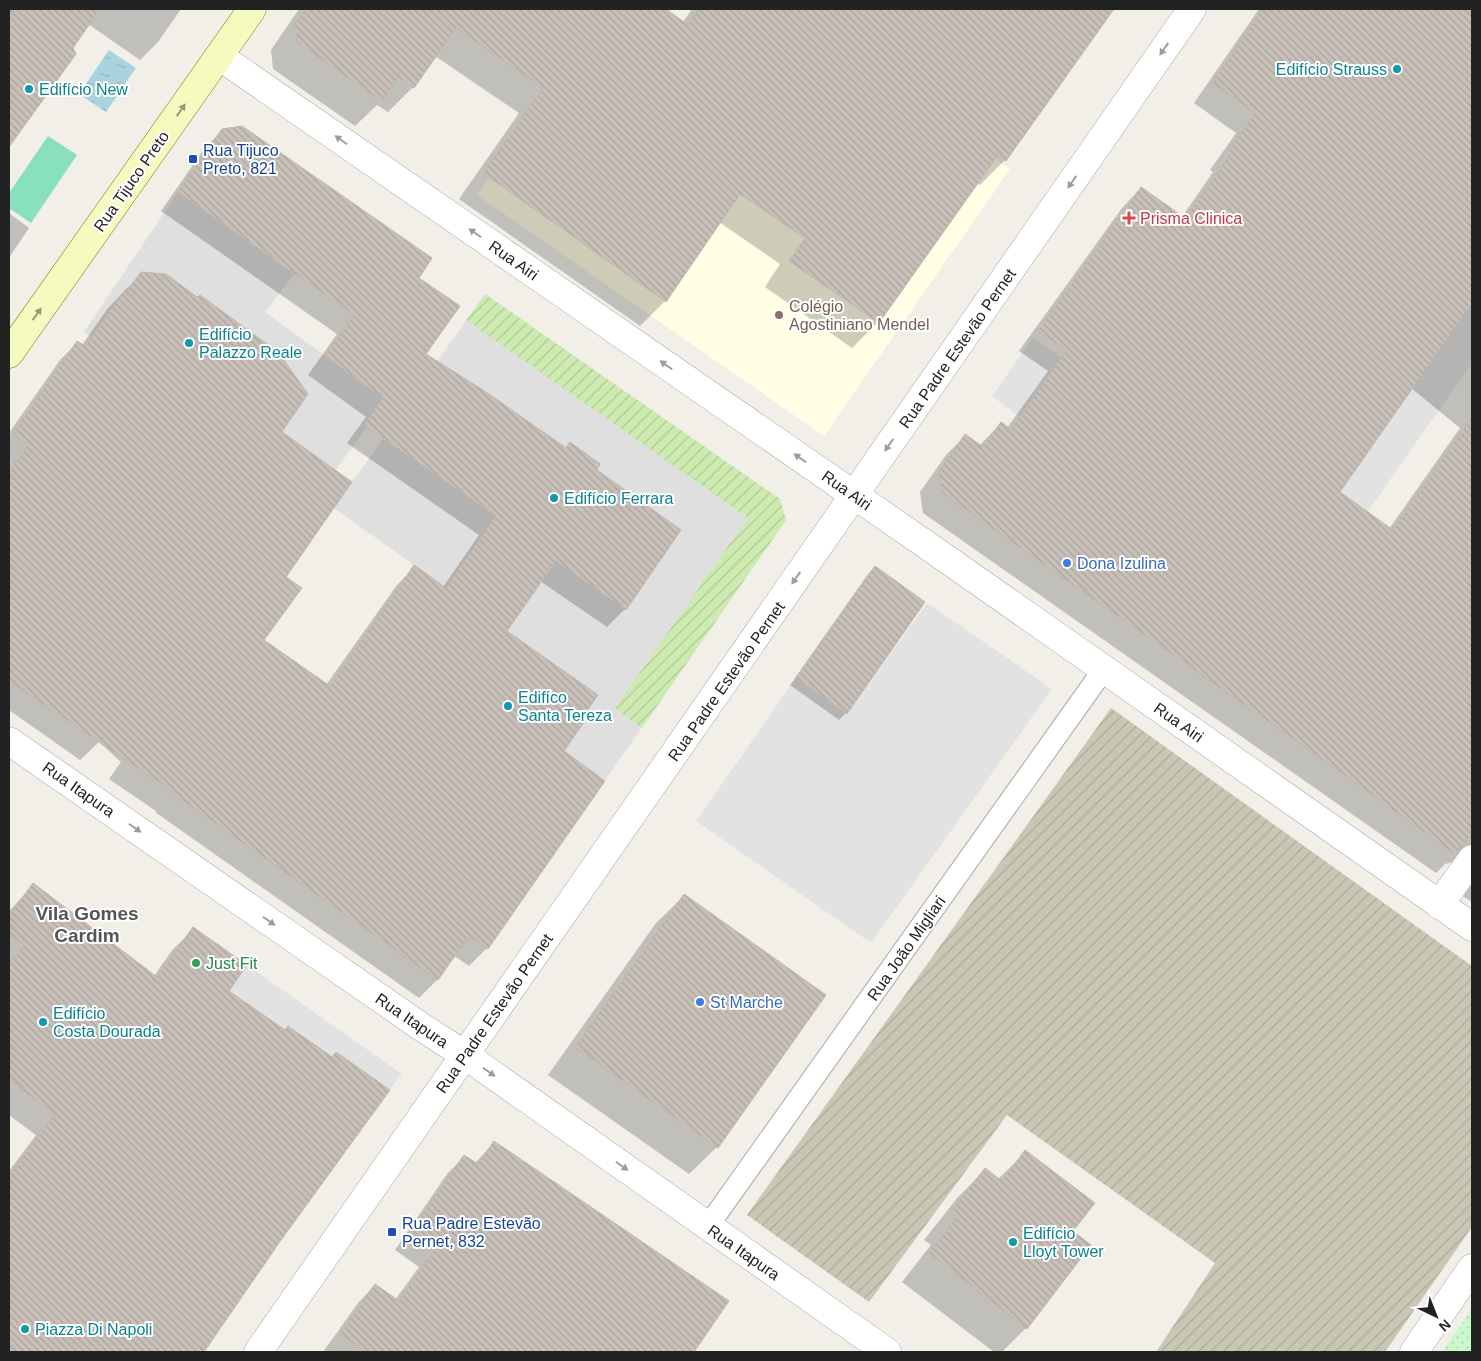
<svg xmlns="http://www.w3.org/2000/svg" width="1481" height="1361" font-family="Helvetica,sans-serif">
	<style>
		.residential { fill: #e0dfdf }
		.education { fill: #ffffe5 }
		.construction { fill: url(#construction-furrows) }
		.park { fill: url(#park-dots) }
		.garden { fill: url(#garden-furrows) }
		.pitch { fill: #88e0be }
		.parking { fill: #e2e2e2 }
		.water { fill: url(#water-ripples) }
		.shadow { fill: #0003; fill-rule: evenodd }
		.building { fill: url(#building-back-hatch); stroke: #c4b6ab }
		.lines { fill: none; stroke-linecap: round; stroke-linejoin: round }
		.lane-casing { stroke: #a9a9a9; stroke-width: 23 }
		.street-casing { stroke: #a9a9a9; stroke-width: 29 }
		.secondary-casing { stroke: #707d05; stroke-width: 29 }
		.lane { stroke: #fff; stroke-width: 21 }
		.street { stroke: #fff; stroke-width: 28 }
		.secondary { stroke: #f7fabf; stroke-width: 28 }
		.oneway { fill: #9c9c9c }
		.oneway2 { fill: #979978 }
		.culture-dot { fill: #0f9aa8; stroke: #fff; stroke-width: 2 }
		.transit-dot { fill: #1a4fb4; stroke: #fff; stroke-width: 2 }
		.health-dot { fill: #e0444e; stroke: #fff; stroke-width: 2 }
		.education-dot { fill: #8d6e63; stroke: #fff; stroke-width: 2 }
		.shop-dot { fill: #3f7fe0; stroke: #fff; stroke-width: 2 }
		.leisure-dot { fill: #2e9e5b; stroke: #fff; stroke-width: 2 }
		.labels { text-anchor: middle; stroke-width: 4; stroke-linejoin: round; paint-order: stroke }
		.culture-label { font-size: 16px; fill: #0d838f; stroke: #fff; text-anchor: start }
		.transit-label { font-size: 16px; fill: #164399; stroke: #fff; text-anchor: start }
		.street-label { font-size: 16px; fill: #222; stroke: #fff }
		.health-label { font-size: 16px; fill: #be3a42; stroke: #fff; text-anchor: start }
		.education-label { font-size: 16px; fill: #785e54; stroke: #fff; text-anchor: start }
		.shop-label { font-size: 16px; fill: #366cbe; stroke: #fff; text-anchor: start }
		.leisure-label { font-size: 16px; fill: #27864d; stroke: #fff; text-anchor: start }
		.quarter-label { font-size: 19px; font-weight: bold; fill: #555; stroke: #fff }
	</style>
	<defs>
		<pattern id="construction-furrows" width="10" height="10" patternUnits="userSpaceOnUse" patternTransform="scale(1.25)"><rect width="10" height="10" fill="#c7c7b4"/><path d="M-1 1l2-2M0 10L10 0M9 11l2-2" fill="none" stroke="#abab9a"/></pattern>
		<pattern id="park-dots" width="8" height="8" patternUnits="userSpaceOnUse" patternTransform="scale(1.25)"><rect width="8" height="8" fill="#c8facc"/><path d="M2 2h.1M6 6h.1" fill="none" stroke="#acd6af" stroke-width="1.8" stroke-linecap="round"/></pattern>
		<pattern id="garden-furrows" width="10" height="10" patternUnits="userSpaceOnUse" patternTransform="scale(1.25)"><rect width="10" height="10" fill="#cdebb0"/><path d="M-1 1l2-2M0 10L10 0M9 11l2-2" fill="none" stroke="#b0c997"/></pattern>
		<pattern id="water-ripples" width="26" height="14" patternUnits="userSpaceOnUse" patternTransform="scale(1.25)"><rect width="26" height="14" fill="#aad3df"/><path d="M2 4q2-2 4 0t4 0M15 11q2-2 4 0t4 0" fill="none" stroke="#92b5bf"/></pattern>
		<pattern id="building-back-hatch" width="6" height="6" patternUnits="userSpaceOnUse" patternTransform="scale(1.25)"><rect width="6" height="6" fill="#c7bfb8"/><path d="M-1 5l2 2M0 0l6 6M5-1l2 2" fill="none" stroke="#aba49e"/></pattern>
	</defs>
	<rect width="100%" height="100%" fill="#f2efe9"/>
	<g class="residential">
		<path d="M178,192L294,274L265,312L386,400L318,495L84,332Z"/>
		<path d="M485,294L780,499L786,520L574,825L344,666L414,565L334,508Z"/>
	</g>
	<path class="education" d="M607,9H649L874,165L917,105L1010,169L824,436L477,195Z"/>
	<path class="construction" d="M1111,708L1472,966V1227L1385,1352H1156L1215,1263L1007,1115L869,1302L747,1215Z"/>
	<path class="park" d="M1472,1309V1352H1442Z"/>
	<path class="garden" d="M485,294L780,499L786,520L642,728L615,708L748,518L466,320Z"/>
	<path class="pitch" d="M48,136L77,155L31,223L9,208V193Z"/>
	<g class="parking">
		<path d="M1472,250V363L1236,699L1184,663Z"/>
		<path d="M1033,338L1062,358L1020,417L992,396Z"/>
		<path d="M927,603L1052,689L871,943L696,821L796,678L848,714Z"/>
		<path d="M247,965L402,1074L390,1090L336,1052L332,1057L284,1032L279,1026L229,991Z"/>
	</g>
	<path class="water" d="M109,50L136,68L106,112L79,94Z"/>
	<g class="shadow">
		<path d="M9,9H181L158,42L140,60L88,24L18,131L9,141Z"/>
		<path d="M299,9H663L683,22L692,9H1113L1005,160L980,185L977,183L878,322L852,348L765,287L780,264L719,222L665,301L640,326L459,199L519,113L435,56L413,87L388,112L377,105L355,126L273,69L271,50Z"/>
		<path d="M1259,9H1472V902L1461,895L1453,862L1445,864L1436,873L923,513L920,492L946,455L965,436L979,446L1001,423L1007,428L1048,371L1019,351L1122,208L1141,188L1182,217L1213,172L1210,170L1236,133L1194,103ZM1411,388L1460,428L1389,529L1338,492Z"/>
		<path d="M222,130L417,278L424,355L565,449L570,443L595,470L680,530L625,609L607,627L540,581L506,631L584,712L563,752L487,948L469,966L453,955L437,980L419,998L155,812L156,811L109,779L121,762L99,742L80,760L9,710V467L11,463L9,462V433L60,360L78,342L82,345L108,308L141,274L280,432L285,577L262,641L326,685L397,585L415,567L443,587L479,535L347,443L366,417L308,375L337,334L161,211L204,149Z"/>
		<path d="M9,213L29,228L9,258Z"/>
		<path d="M875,567L846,713L839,720L790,685L868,574Z"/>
		<path d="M34,885L154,976L173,949L194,929L227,991L280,1240L202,1352H9V1171L36,1135L9,1115V911Z"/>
		<path d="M684,896L717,1147L689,1174L548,1075L656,923Z"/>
		<path d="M494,1143L728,1301L692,1352H323L358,1303L375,1285L395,1300L419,1267L395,1250L447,1174L465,1156L475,1163Z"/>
		<path d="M1026,1152L1072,1231L1026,1328L1002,1352H994L902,1282L931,1245L924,1240L958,1197L985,1170L998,1179Z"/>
	</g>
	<g class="building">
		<path d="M9,9H100L73,48L76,54L9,147Z"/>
		<path d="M306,9H666L688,25L699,9H1114L1006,161L998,155L879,323L789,261L805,238L740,194L666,302L483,173L543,88L456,28L414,88L398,77L382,102L298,43L295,24Z"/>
		<path d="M1263,9H1472V303L1340,492L1393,530L1472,417V834L1456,855L1339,771L942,493L939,472L965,434L983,447L1001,422L1011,429L1066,351L1038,331L1141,187L1185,218L1232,152L1229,150L1255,113L1212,83Z"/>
		<path d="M242,126L432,258L419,278L460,306L426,354L486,392L566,448L570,442L600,464L597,470L681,530L626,610L556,561L507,631L598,695L586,712L589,715L564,751L605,781L488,949L469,936L438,980L172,793L173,792L9,681V472L28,445L13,434L77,341L85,346L126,289L128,290L141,272L166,274L197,297L200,295L278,352L308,394L282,432L352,482L286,577L302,588L264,640L330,686L414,565L446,588L496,516L364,425L383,398L325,356L354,315L178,192L222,129Z"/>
		<path d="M875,566L925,602L847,714L796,678Z"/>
		<path d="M33,883L157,977L193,927L247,965L229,991L285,1030L288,1026L332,1057L336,1052L390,1090L281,1240L204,1352H9V1176L55,1114L9,1080V965L24,945L9,934V916Z"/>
		<path d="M684,894L826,995L718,1148L575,1047Z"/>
		<path d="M494,1141L729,1301L694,1352H366L340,1334L375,1284L399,1301L435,1249L411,1232L464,1155L478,1164Z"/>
		<path d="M1025,1150L1095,1203L1073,1231L1091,1245L1027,1329L929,1253L957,1217L951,1212L985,1168L1002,1181Z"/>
	</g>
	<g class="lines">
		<defs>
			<path id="lane" d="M708,1226L1104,669"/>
			<g id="street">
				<path d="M219,56L928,546L1472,927"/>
				<path d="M9,741L423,1028L465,1055L887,1352"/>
				<path d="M1439,905L1472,859"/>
				<path d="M258,1352L1192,9"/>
				<path d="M1414,1352L1472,1268"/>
			</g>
			<path id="secondary" d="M9,354L252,9"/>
		</defs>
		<use href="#lane" class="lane-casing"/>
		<use href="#street" class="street-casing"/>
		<use href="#secondary" class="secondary-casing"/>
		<use href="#lane" class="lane"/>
		<use href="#street" class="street"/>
		<use href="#secondary" class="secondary"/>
	</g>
	<defs><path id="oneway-solid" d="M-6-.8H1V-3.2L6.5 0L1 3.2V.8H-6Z" transform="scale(1.25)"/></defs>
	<g class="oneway">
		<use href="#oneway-solid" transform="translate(1164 49) rotate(125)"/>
		<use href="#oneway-solid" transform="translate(341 140) rotate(-145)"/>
		<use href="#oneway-solid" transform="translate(1072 182) rotate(125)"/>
		<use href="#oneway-solid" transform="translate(475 233) rotate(-145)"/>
		<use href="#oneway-solid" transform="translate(666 365) rotate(-145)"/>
		<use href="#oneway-solid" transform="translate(889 445) rotate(125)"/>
		<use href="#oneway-solid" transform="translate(800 458) rotate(-145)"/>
		<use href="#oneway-solid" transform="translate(796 578) rotate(125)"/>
		<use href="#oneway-solid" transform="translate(135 828) rotate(35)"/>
		<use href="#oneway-solid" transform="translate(269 921) rotate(35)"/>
		<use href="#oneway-solid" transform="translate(489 1072) rotate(35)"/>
		<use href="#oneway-solid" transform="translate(622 1166) rotate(35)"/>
	</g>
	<g class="oneway2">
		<use href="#oneway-solid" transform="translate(181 110) rotate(-55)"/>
		<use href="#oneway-solid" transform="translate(37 314) rotate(-55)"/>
	</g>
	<g class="culture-dot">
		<circle cx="1397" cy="69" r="5"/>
		<circle cx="29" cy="89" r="5"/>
		<circle cx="189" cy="343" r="5"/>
		<circle cx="554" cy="498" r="5"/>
		<circle cx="508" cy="706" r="5"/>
		<circle cx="43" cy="1022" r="5"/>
		<circle cx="1013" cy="1242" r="5"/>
		<circle cx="25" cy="1329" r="5"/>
	</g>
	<g class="transit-dot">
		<rect x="188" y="154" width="10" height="10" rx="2.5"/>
		<rect x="387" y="1227" width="10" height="10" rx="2.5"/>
	</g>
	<path class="health-dot" d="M1126.5 210.5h5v5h5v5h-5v5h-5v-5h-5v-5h5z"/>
	<circle class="education-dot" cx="779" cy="315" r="5"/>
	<g class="shop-dot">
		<circle cx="1067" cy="563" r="5"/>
		<circle cx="700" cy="1002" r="5"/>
	</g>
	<circle class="leisure-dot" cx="196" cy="963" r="5"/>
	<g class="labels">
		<g class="culture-label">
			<text x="1387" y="75" text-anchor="end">Edifício Strauss</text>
			<text x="39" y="95">Edifício New</text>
			<text x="199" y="340">Edifício<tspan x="199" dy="18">Palazzo Reale</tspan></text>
			<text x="564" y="504">Edifício Ferrara</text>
			<text x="518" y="703">Edifíco<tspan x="518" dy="18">Santa Tereza</tspan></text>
			<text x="53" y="1019">Edifício<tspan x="53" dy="18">Costa Dourada</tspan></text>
			<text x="1023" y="1239">Edifício<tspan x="1023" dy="18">Lloyt Tower</tspan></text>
			<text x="35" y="1335">Piazza Di Napoli</text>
		</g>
		<g class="transit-label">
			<text x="203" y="156">Rua Tijuco<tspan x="203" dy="18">Preto, 821</tspan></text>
			<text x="402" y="1229">Rua Padre Estevão<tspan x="402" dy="18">Pernet, 832</tspan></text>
		</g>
		<g class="street-label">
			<text transform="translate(131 181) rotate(-55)" y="6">Rua Tijuco Preto</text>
			<text transform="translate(514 260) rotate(35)" y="6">Rua Airi</text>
			<text transform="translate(957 348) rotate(-55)" y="6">Rua Padre Estevão Pernet</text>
			<text transform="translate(847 490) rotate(35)" y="6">Rua Airi</text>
			<text transform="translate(726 681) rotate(-55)" y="6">Rua Padre Estevão Pernet</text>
			<text transform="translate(1179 722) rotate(35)" y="6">Rua Airi</text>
			<text transform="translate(79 789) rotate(35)" y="6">Rua Itapura</text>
			<text transform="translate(906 948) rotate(-55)" y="6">Rua João Migliari</text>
			<text transform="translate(494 1013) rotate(-55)" y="6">Rua Padre Estevão Pernet</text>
			<text transform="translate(412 1020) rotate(34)" y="6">Rua Itapura</text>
			<text transform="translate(744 1252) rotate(35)" y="6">Rua Itapura</text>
		</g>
		<g class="health-label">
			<text x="1140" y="224">Prisma Clinica</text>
		</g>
		<g class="education-label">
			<text x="789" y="312">Colégio<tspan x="789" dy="18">Agostiniano Mendel</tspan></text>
		</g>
		<g class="shop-label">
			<text x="1077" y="569">Dona Izulina</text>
			<text x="710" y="1008">St Marche</text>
		</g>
		<g class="leisure-label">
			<text x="206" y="969">Just Fit</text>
		</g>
		<g class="quarter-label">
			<text x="87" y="920">Vila Gomes<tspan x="87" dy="22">Cardim</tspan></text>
		</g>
	</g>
	<rect width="1481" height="1361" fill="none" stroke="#222222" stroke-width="20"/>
	<g transform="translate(1436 1316) rotate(137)" stroke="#ffffff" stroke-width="4" paint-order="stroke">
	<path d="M0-4L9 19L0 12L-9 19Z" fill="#222222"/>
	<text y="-8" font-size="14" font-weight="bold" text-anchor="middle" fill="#222222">N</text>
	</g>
</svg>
